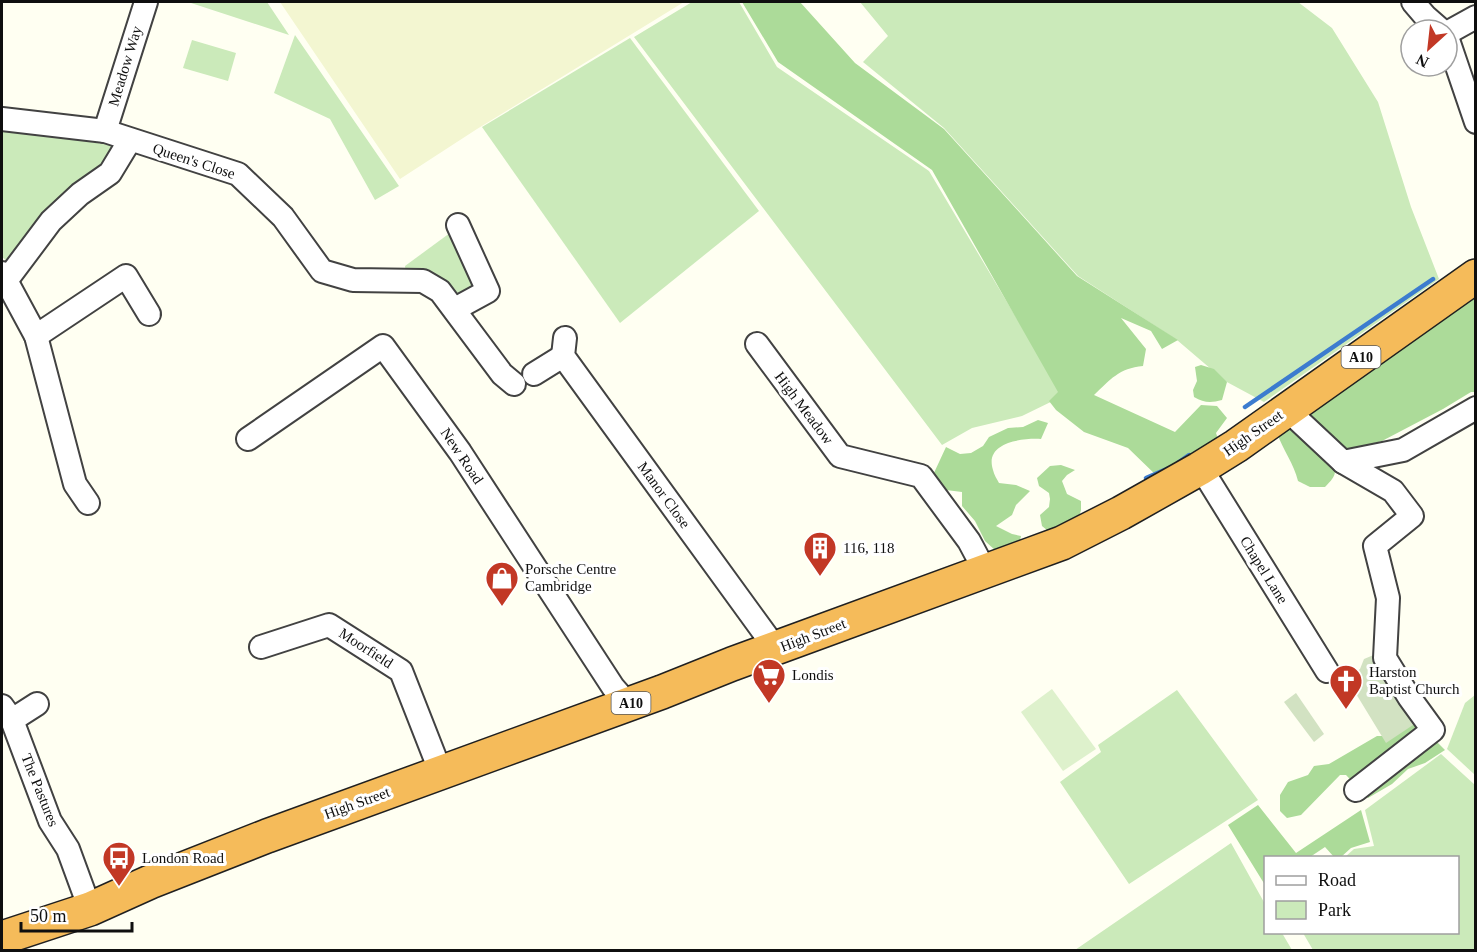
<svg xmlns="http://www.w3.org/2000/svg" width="1477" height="952" font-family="Georgia,serif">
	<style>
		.farmland { fill: #f3f6d1 }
		.green { fill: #cbeaba }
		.forest { fill: #acdb99 }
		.cemetery { fill: #d2e2c2 }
		.pitch { fill: #def1cc }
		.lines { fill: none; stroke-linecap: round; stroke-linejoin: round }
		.stream { stroke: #3c7ccf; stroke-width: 4.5 }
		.minor-casing { stroke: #424242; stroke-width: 26 }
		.highway-casing { stroke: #202020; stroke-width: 36 }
		.minor { stroke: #fff; stroke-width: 22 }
		.highway { stroke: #f5bb5a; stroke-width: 33 }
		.labels { text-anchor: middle; stroke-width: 6; stroke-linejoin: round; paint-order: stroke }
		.shield { fill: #fff; stroke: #575757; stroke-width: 1.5 }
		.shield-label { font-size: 14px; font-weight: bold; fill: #0f0f0f }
		.street-label { font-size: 15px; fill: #0f0f0f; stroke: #fff }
		.poi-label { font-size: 15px; fill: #0f0f0f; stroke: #fff; text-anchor: start }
	</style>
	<rect width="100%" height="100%" fill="#fffff2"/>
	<path class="farmland" d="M280,2H684L477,129L400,179Z"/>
	<g class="green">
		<path d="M191,2H229L231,3L234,2H267L289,35L191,3Z"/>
		<path d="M692,2H739L777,67L929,171L1063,396L1022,416L972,428L942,445L634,37Z"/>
		<path d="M860,2H1298L1332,28L1378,102L1411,207L1439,279L1264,402L1225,381L1177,340L1078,276L944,128L863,62L888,36Z"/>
		<path d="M295,35L399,186L375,200L330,119L274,93Z"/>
		<path d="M630,38L759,211L620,323L482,127Z"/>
		<path d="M192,40L236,53L228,81L183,68Z"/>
		<path d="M2,129L111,145L114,150V156L14,259L7,261L2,257Z"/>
		<path d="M454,230L478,284L464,299L406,275L405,266Z"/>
		<path d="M1177,690L1258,800L1129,884L1060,782L1101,752L1098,745Z"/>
		<path d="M1475,695V775L1447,749L1465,703Z"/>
		<path d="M1441,754L1475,785V950H1313L1303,933L1458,932V858L1345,857L1354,849L1374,846L1365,810Z"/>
		<path d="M1231,843L1265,904L1266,932L1282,933L1292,950H1075Z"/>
	</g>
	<g class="forest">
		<path d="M742,2H800L855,63L944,129L1077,276L1178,340L1162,349L1151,331L1121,318L1146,349L1143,366C1119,368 1110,380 1094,395L1175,432L1201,405L1217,406L1227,418L1216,433L1220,445L1159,478L1128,448L1084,432L1056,410L1049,401L1058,392L932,170L778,62Z"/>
		<path d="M1475,294V392H1471L1443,409L1382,441L1345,451L1310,417L1324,395Z"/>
		<path d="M1201,365L1214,369L1227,382L1222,400C1211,403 1204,403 1194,397L1193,390L1197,381L1195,367Z"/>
		<path d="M1038,420L1048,423L1041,439C1022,438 984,442 993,470C994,475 997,479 999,483L1016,485L1030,491L1016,505L1012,515L996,526L1012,534L1021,536L1020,541L996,551L985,541L975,521L962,506V492L938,489L933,475L946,447L960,454L971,453L983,446L989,437L1008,428L1023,427Z"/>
		<path d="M1288,425L1335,461C1336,475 1335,477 1325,487H1310L1298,481C1294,464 1283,450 1277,433Z"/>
		<path d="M1061,465L1075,470L1067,475L1062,481L1067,494L1081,501V510L1078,521L1054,536L1042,526L1040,515L1049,507L1050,499L1049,493L1039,486L1037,478L1050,466Z"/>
		<path d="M1407,723L1423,728L1445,750L1425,763L1408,769L1392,784L1368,798L1346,775H1340L1301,815L1287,818L1280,811V795L1288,782L1308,775L1314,766L1329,764L1377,736H1389Z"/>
		<path d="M1258,805L1296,853L1361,810L1370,842L1351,848L1341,857H1334L1325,847L1310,857L1266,858L1265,885L1228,825Z"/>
	</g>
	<g class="cemetery">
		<path d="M1376,654L1419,721L1386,743L1347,679L1360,669L1364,659Z"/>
		<path d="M1296,693L1324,734L1314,742L1284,702Z"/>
	</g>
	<path class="pitch" d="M1052,689L1096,749L1063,771L1021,712Z"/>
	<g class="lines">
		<g class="stream">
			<path d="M1245,407L1433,279"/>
			<path d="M1179,462L1189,455"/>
			<path d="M1146,478L1169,468"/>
		</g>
		<defs>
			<g id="minor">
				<path d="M1413,2L1425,16L1441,30"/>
				<path d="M1447,33L1476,17"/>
				<path d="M1447,37L1476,122"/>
				<path d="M2,119L105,131L238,174L283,217L322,271L353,280L423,281L440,291L502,374L514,384"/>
				<path d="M105,131L146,2"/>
				<path d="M2,273L36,336L75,484L88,503"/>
				<path d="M6,281L51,221L80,194L110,173L130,140"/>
				<path d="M455,309L488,291L458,225"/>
				<path d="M36,336L126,276L149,314"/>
				<path d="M565,338L563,356L776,649"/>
				<path d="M757,344L840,456L921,476L969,541L985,571"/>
				<path d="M534,374L563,356"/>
				<path d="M1289,408L1296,418L1343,462L1403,450L1476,408"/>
				<path d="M248,439L383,346L460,452L613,687L628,704"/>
				<path d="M1343,462L1393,491L1412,516L1375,546L1388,598L1385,658L1409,697L1433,730L1356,790"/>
				<path d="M1199,469L1209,481L1327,671"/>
				<path d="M261,647L329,625L401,671L441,773"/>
				<path d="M2,706L12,720L50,821L68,849L90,909"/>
				<path d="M12,720L37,704"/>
			</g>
			<path id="highway" d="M2,938L90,909L150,882L267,836L662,692L732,664L1062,543L1121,513L1199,469L1236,446L1476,276"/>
		</defs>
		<use href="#minor" class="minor-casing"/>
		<use href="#highway" class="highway-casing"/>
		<use href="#minor" class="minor"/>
		<use href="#highway" class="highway"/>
	</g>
	<defs>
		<symbol id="building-pin" viewBox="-11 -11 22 30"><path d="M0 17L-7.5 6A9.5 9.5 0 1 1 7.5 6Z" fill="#c23825" stroke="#fff"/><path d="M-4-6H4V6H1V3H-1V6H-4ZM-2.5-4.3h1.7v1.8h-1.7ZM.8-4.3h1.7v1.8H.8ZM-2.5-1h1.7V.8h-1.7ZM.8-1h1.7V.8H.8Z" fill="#fff"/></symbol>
		<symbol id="shop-pin" viewBox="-11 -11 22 30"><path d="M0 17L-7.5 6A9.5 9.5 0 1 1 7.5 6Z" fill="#c23825" stroke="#fff"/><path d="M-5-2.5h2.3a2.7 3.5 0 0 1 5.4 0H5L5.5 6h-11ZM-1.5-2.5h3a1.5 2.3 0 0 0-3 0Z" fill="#fff"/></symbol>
		<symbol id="supermarket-pin" viewBox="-11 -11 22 30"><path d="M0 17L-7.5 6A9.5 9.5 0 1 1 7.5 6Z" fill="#c23825" stroke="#fff"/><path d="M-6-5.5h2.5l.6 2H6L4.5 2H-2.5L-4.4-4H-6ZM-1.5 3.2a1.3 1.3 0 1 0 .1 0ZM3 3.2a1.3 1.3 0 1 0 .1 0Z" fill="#fff"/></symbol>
		<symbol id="church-pin" viewBox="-11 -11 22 30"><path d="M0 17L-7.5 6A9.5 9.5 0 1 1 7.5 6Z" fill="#c23825" stroke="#fff"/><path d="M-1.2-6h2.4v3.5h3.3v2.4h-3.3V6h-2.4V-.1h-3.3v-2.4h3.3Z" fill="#fff"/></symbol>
		<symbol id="bus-pin" viewBox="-11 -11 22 30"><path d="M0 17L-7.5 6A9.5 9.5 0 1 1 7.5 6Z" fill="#c23825" stroke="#fff"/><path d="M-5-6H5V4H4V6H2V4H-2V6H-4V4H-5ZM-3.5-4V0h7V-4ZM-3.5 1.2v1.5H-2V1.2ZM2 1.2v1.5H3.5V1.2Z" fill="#fff"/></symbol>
	</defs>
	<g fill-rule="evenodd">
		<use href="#building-pin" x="801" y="529" width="38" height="52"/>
		<use href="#shop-pin" x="483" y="559" width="38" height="52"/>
		<use href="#supermarket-pin" x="750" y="656" width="38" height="52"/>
		<use href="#church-pin" x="1327" y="662" width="38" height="52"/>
		<use href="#bus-pin" x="100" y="839" width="38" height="52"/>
	</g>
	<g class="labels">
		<g class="shield">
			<rect x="1341.5" y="346" width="39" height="22" rx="4.5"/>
			<rect x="611.5" y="692" width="39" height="22" rx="4.5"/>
		</g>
		<g class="shield-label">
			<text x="1361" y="362">A10</text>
			<text x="631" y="708">A10</text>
		</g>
		<g class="street-label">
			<text transform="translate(125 66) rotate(-73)" y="5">Meadow Way</text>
			<text transform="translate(194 161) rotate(18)" y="5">Queen's Close</text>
			<text transform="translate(804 408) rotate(53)" y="5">High Meadow</text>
			<text transform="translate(1253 433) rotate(-35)" y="5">High Street</text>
			<text transform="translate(462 456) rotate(56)" y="5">New Road</text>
			<text transform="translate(664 495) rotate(54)" y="5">Manor Close</text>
			<text transform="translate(1264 570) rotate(58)" y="5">Chapel Lane</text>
			<text transform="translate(813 635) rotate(-21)" y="5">High Street</text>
			<text transform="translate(366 648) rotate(33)" y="5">Moorfield</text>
			<text transform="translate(40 790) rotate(68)" y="5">The Pastures</text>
			<text transform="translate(357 803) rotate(-20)" y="5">High Street</text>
		</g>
		<g class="poi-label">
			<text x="843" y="553">116, 118</text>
			<text x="525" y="574">Porsche Centre<tspan x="525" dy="17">Cambridge</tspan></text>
			<text x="1369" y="677">Harston<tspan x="1369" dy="17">Baptist Church</tspan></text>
			<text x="792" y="680">Londis</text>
			<text x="142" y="863">London Road</text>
		</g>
	</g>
	<rect width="1477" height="952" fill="none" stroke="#0f0f0f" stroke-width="6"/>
	<rect x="1264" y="856" width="195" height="78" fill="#ffffff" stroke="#9f9f9f" stroke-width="1.5"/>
	<rect x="1276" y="876" width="30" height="9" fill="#ffffff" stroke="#9f9f9f" stroke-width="1.5"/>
	<text x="1318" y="886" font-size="18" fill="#0f0f0f">Road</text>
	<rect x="1276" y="901" width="30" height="18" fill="#cbeaba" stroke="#9f9f9f" stroke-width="1.5"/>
	<text x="1318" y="916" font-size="18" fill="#0f0f0f">Park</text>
	<g transform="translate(1429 48) rotate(207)"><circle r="28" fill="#ffffff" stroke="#9f9f9f" stroke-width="1.5"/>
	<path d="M0-4.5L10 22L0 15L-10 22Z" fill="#c23825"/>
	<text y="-9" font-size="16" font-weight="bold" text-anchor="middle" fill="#0f0f0f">N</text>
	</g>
	<path d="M21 922v9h111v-9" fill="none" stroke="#0f0f0f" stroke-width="3"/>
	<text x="30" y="922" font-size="18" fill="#0f0f0f" stroke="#ffffff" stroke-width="4.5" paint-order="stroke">50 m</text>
</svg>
